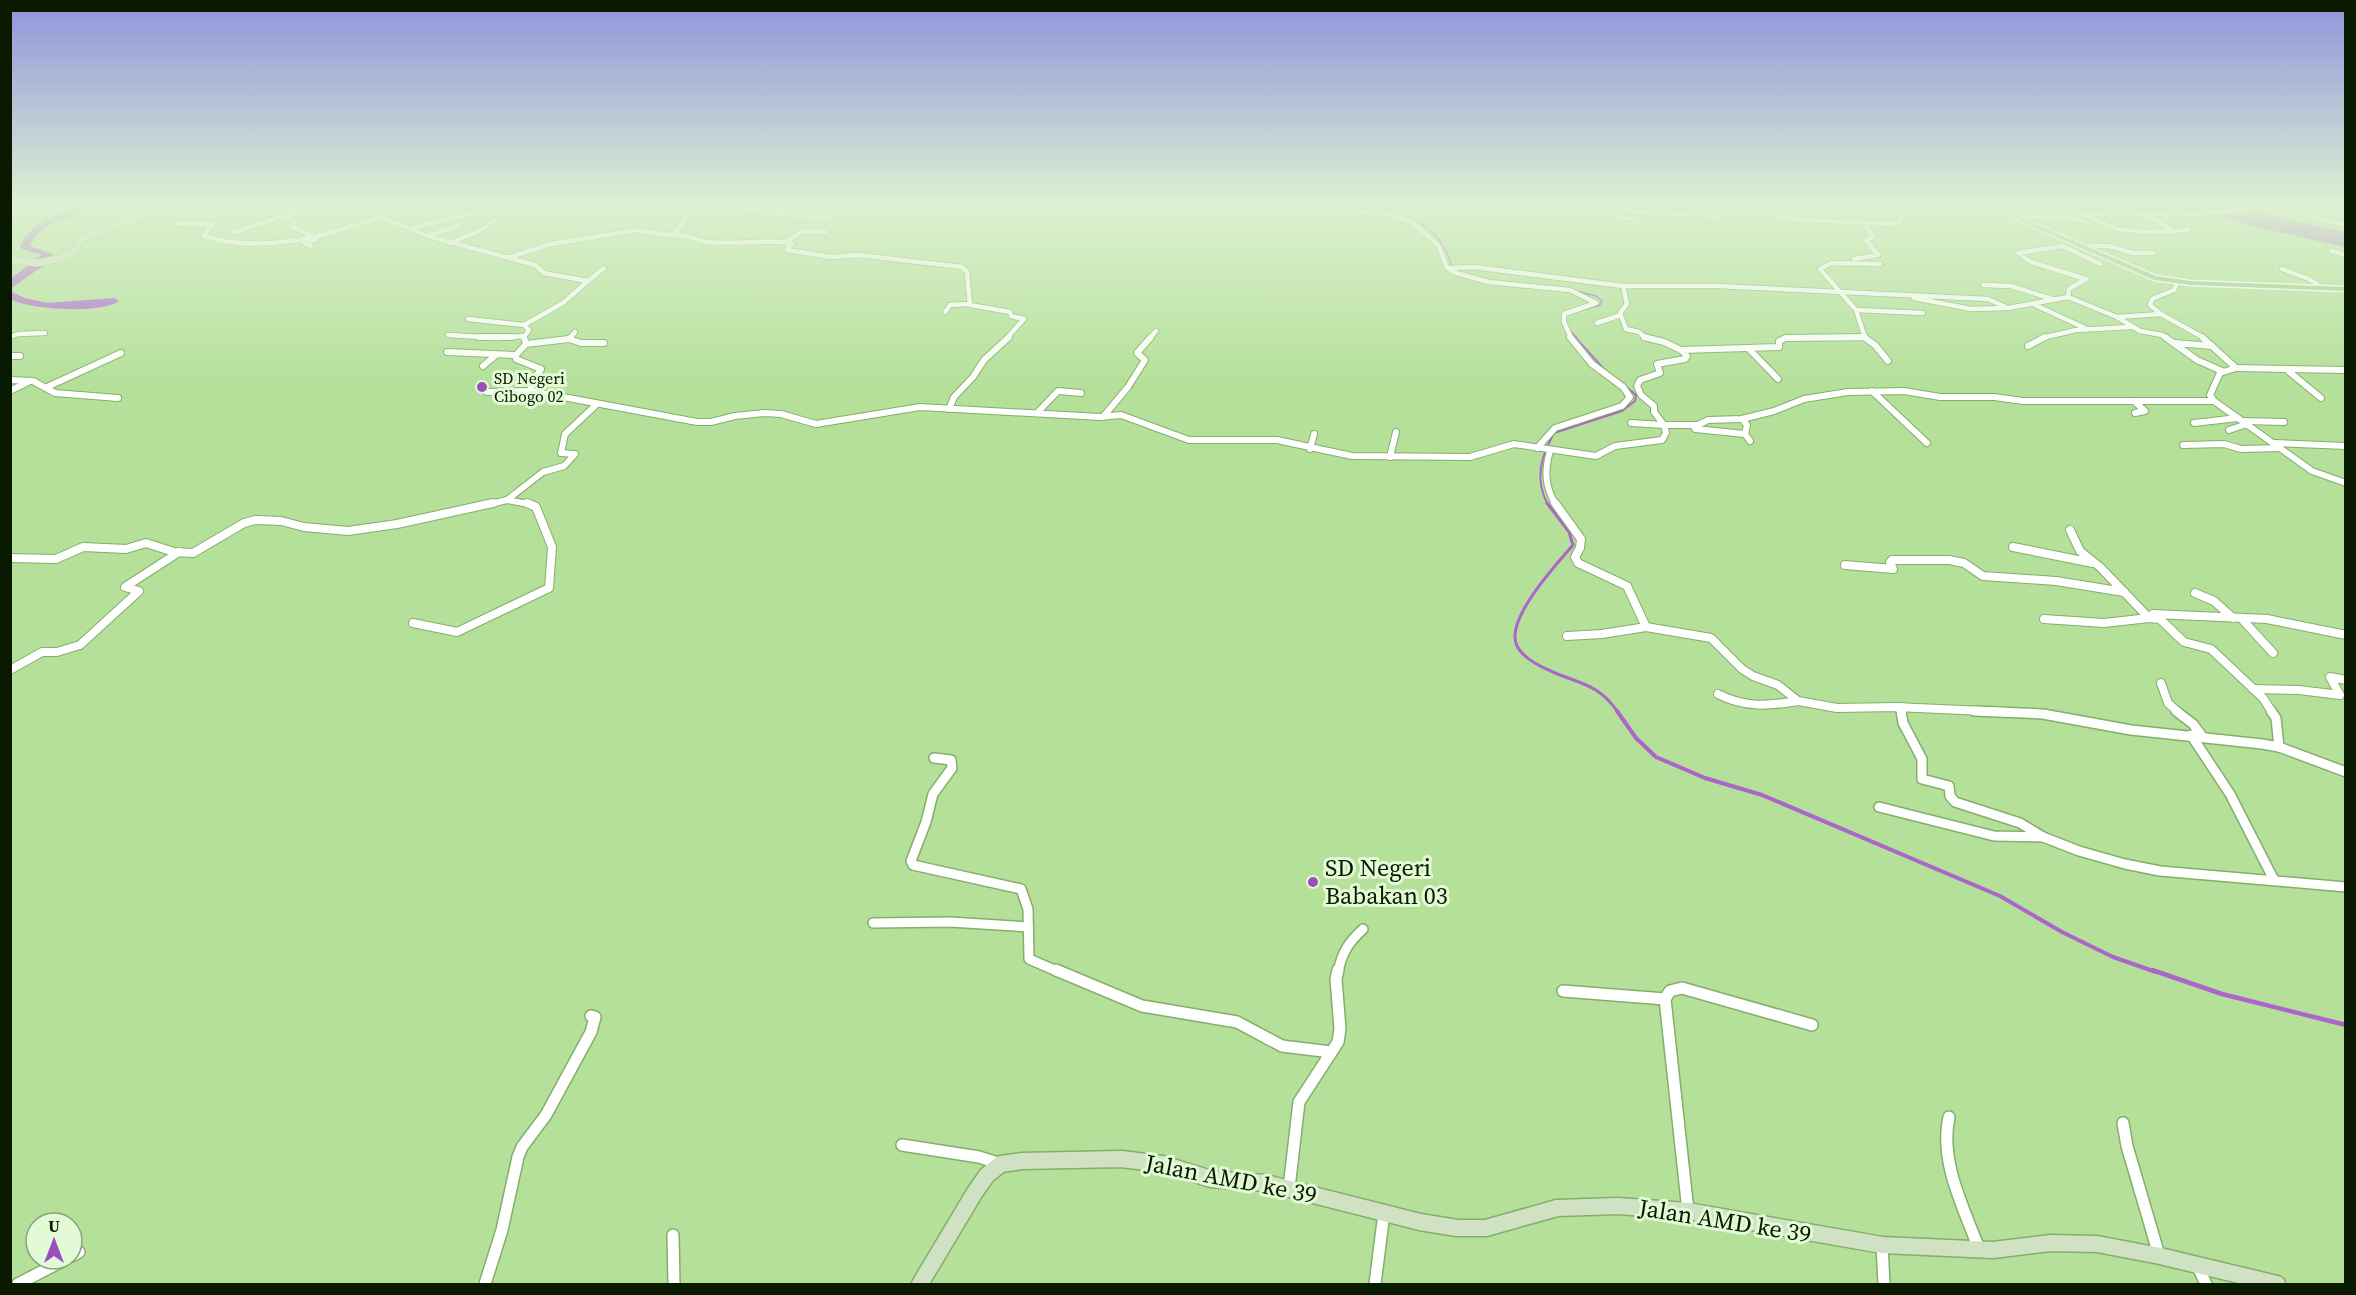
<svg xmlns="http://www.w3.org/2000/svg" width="2356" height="1295" font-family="'Source Serif 4',serif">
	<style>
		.water { fill: #ab65cb }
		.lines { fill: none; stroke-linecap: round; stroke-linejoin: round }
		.stream-far4 { stroke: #ab65cb; stroke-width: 1.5 }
		.stream-far3 { stroke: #ab65cb; stroke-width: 2 }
		.stream-far2 { stroke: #ab65cb; stroke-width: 3 }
		.stream-far1 { stroke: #ab65cb; stroke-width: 4 }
		.stream { stroke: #ab65cb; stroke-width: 4.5 }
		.river { fill: #ab65cb; fill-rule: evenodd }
		.street-far4-casing { stroke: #84ae6a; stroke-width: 6 }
		.street-far3-casing { stroke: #84ae6a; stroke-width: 8 }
		.street-far2-casing { stroke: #84ae6a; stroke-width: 10 }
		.street-far1-casing { stroke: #84ae6a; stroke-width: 12 }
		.street-casing { stroke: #84ae6a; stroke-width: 14 }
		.secondary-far1-casing { stroke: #84ae6a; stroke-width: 8 }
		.secondary-casing { stroke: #84ae6a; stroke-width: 19 }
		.primary-casing { stroke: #fff; stroke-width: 3 }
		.street-far4 { stroke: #fff; stroke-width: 4.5 }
		.street-far3 { stroke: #fff; stroke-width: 6 }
		.street-far2 { stroke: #fff; stroke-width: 8 }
		.street-far1 { stroke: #fff; stroke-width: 9 }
		.street { stroke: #fff; stroke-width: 11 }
		.secondary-far1 { stroke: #d1e2c4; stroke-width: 7 }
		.secondary { stroke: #d1e2c4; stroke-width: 16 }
		.primary { fill: #a3c688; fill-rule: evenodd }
		.poi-dot { fill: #9c4dbe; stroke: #e3fad6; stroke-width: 2 }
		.labels { text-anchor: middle; stroke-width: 6; stroke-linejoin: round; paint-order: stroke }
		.far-poi-label { font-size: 16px; fill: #0a1a01; stroke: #e3fad6; text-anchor: start }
		.near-poi-label { font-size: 24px; fill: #0a1a01; stroke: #e3fad6; text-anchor: start }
		.near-street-label { font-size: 24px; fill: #0a1a01; stroke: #e3fad6 }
	</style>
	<rect width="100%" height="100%" fill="#b4e099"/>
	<path class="water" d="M2193,205H2244L2274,216L2345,232V247L2243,224Z"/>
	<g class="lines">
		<g class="stream-far4">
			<path d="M1346,205C1392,216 1436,210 1452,267"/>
			<path d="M1572,290L1596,296L1602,301L1600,305L1576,312"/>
			<path d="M1569,330L1577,338"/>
		</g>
		<path class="stream-far3" d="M1548,505C1534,479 1541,457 1554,433L1622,411L1635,401L1636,395L1604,369L1575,337"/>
		<path class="stream-far2" d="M1547,503L1569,532L1573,545C1557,564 1504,620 1517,646C1523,658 1541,667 1553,672C1583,685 1598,684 1618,712"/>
		<path class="stream-far1" d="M1617,711L1636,738L1656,757L1705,778L1762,795L2000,896L2062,932L2113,957L2156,972"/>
		<path class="stream" d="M2152,970L2222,994L2346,1025"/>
		<g class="river">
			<path d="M84,205H96C75,221 42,218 30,246L53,254L43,266L10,289V279L42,255L22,249L20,247C32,220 59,215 84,205Z"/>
			<path d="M10,291L25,298L47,303L114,298L119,301C102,314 31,310 10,299Z"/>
		</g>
		<defs>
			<g id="street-far4">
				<path d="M350,205L428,236L535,265L544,273L588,281L563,303L524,325L529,330L523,338"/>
				<path d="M1340,205L1359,212L1388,214L1412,222L1438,245L1447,268L1456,273L1489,282L1570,290L1596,303L1564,314V322L1571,338"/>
				<path d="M1624,205L1629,211L1635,212L1718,216L1776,205"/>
				<path d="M1787,205L1807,207"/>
				<path d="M1954,205L1959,212"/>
				<path d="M1970,205L1988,206"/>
				<path d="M2342,205L2346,209"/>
				<path d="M1542,206L1549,205"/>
				<path d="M1592,206L1629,211"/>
				<path d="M663,207L692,211"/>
				<path d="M285,208L314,214"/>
				<path d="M2284,208L2346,226"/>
				<path d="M1760,209L1789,219L1890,224H1896L1901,219"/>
				<path d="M10,211L31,205"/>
				<path d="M780,211L800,206"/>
				<path d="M1618,211L1620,218L1634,219"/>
				<path d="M2146,215L2175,231L2189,230"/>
				<path d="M2086,216L2117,229L2148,232L2175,231"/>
				<path d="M2067,217L2083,221"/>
				<path d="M288,218L296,221L292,227L315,237L383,217"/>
				<path d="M2018,218L2114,213L2180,215L2305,205"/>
				<path d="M178,224H213L204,236C242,248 277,244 315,237L316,239L304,243L311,246"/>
				<path d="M412,229C442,219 473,215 503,205"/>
				<path d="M234,232L308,208L329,211L348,205"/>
				<path d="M674,235L690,213L695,211L780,210L777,215L830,216"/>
				<path d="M428,236L460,225"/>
				<path d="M785,242L803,231L826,232"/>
				<path d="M450,243L479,231L494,221"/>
				<path d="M2083,246H2109L2133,253H2154"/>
				<path d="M2331,251L2346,255"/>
				<path d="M507,258L551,244L639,230C655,235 669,234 685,236C693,237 699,241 708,242C736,245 764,239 792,243L787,250L831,257L859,255L962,267L967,272L970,305L1010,312L1011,316L1024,319L1007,338"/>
				<path d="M1854,259L1878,255L1866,240L1873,237L1865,224"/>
				<path d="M1447,268L1474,267L1623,286H1718L1988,299L2008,308L2068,297L2117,317L2161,314"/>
				<path d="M2282,269L2309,279L2323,288"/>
				<path d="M588,281L604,268"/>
				<path d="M2178,282L2174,290L2152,299L2150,305L2161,314L2204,338"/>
				<path d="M1983,285L2011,286L2055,300"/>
				<path d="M1623,286L1627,304L1620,313L1626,329L1639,332L1645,338"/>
				<path d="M2068,297L2069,289L2086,279L2031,262L2018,253L2063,246L2100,264"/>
				<path d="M1914,298L1971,309L2006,308"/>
				<path d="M2035,305L2087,329"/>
				<path d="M1856,310L1923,313"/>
				<path d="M945,312L950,305L969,304"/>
				<path d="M2117,317L2140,331L2162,335L2167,338"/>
				<path d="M468,319L524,325"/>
				<path d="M1597,323L1621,315"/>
				<path d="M448,335L497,338L524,336"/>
				<path d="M10,337L18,334L45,333"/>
				<path d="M570,338L575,332"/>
				<path d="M1150,338L1156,331"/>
				<path d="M1785,338H1865L1856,310L1820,269L1831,263L1880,264"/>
				<path d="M2042,338L2076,330L2131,327"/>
			</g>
			<g id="street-far3">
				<path d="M479,337H512"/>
				<path d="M524,337L526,344L516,355V359L541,369L531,384V391L697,422H711L735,416L765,413L781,414L816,424L920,407L1100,417L1121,415L1189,440H1277L1352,456L1470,457L1514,444L1596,456L1615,446L1662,440L1666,433L1664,425H1698L1708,420L1742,419L1774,411L1804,399L1848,392L1904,391L1940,397H1994L2023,401H2214"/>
				<path d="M571,337L569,339L581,343H604"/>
				<path d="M1644,337L1664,342L1681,350"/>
				<path d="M2165,337L2197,360L2222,371"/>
				<path d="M2202,337L2236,368L2220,373L2210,395L2214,401L2312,471L2346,483"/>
				<path d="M1865,338L1875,345L1888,361"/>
				<path d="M2175,343L2212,346"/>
				<path d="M526,344L569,339"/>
				<path d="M2028,346L2045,337"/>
				<path d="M1749,349L1778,379"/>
				<path d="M447,352L516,355"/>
				<path d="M10,356H20"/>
				<path d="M483,366L496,355"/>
				<path d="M2236,368L2346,370"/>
				<path d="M2286,369L2321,398"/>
				<path d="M10,380L33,381L55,393L118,398"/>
				<path d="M47,387L121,353"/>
				<path d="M10,391L28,382"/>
				<path d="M1872,391L1927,443"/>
				<path d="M487,392L531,391"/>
				<path d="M2135,402L2145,411L2135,413"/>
				<path d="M949,409L954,397L973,377L984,360L1009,337"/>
				<path d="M1037,413L1058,391L1081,393"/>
				<path d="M1103,417L1128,387L1145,360L1137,353L1151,337"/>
				<path d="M1742,419L1747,425L1745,434L1750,441"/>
				<path d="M2244,421L2284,422"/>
				<path d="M1631,423L1664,425"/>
				<path d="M2194,423L2238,418"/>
				<path d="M1664,425L1654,412V406L1641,395L1637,386L1640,380L1660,373L1657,364L1685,359L1687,356L1681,350L1779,347V341L1786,338L1865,337"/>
				<path d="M1694,427L1695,429L1745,434"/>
				<path d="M2229,430L2247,424"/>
				<path d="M2274,443L2346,446"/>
				<path d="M2183,445L2224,444L2241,449L2281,448"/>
				<path d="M1537,448L1555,428L1622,406L1630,397L1623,387L1592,364L1570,337"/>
				<path d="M1310,449L1314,434"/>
				<path d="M1550,451C1544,471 1545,487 1556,505"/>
				<path d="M1390,457L1396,432"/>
				<path d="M507,500L534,505"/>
				<path d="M486,505L507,500L543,472L564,466L575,454L561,453L565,434L597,404"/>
			</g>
			<g id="street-far2">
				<path d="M1555,503L1581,539L1580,548L1575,557L1578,563L1627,586L1646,627L1711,638L1742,669L1753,676L1778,685L1798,701L1837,708L1895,707L2006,712"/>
				<path d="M2070,530L2080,551L2100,567L2149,618L2160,619L2184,642L2211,649L2263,698L2272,712"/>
				<path d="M2013,547L2093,563"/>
				<path d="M10,558L56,559L83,547L126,549L146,543L174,552L193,553L244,523L256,520L281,521L304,527L348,531L397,524L493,503"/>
				<path d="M1845,565L1893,569L1890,562L1892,560H1949L1964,563L1983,576L2056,581L2124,592"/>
				<path d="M2195,593L2214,601L2233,618"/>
				<path d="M2153,614L2267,619L2346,635"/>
				<path d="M2241,618L2273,653"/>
				<path d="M2044,619L2104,623L2149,618"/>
				<path d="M413,623L457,632L549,588L552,547L536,507L527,503"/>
				<path d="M1567,636L1602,634L1646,627"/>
				<path d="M10,670L42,652H57L80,645L139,591L125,587L179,552"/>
				<path d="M2161,683L2168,703L2178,712"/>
				<path d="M2253,689L2299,690L2340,695L2330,677L2346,680"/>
				<path d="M1718,694C1745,708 1769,706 1798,701"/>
				<path d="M1901,707L1902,712"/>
			</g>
			<g id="street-far1">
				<path d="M1901,711L1903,723L1922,759V779L1949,786L1950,796L1955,802L2020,823L2043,837L2079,851L2125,864L2160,871L2346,887"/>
				<path d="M1974,711L2043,714L2131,730L2262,744L2279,747L2346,772"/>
				<path d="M2176,711L2193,724L2202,736"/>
				<path d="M2271,711L2276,718L2279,747"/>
				<path d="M2191,735L2230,794L2274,880"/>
				<path d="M934,758L951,760L952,768L933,794L926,822L911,861L913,865L1021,889L1028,909L1029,959L1059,972"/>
				<path d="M1879,807L1994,836L2043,837"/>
				<path d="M873,923L950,922L1028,927"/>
				<path d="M1338,972C1342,952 1349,942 1363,929"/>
			</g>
			<g id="street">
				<path d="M1056,970L1142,1006L1237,1022L1282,1046L1331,1052"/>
				<path d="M1563,991L1665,999"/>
				<path d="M1949,1117C1939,1162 1964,1208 1979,1249"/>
				<path d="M2123,1123L2127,1146L2159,1255"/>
				<path d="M902,1145L979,1157L1001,1164"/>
				<path d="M1289,1188L1299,1102L1338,1042L1340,1029L1336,979L1338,970"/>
				<path d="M1688,1211L1665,999L1670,991L1682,988L1812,1025"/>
				<path d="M673,1235L674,1284"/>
				<path d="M1882,1245L1884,1284"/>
				<path d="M72,1256L79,1252"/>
				<path d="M2198,1267L2206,1284"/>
				<path d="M18,1284L66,1259"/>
				<path d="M485,1284L502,1230L518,1157L522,1147L546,1115L591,1032L595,1017L591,1016"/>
				<path d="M1375,1284L1384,1213"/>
			</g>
			<path id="secondary-far1" d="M10,260L37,263L58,259L75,251L81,239L97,232L147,215L193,205"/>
			<path id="secondary" d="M920,1284L975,1192L987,1175L1001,1164L1022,1161L1121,1159L1163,1164L1211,1179L1266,1183L1420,1222L1457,1228H1486L1557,1208L1618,1206L1688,1211L1882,1245L1993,1250L2051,1243L2097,1244L2160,1256L2277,1284"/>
			<path id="primary" d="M1983,205H1991L2156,276L2190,281L2346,287V291L2190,285L2154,280Z"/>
		</defs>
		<use href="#street-far4" class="street-far4-casing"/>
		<use href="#street-far3" class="street-far3-casing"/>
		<use href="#street-far2" class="street-far2-casing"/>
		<use href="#street-far1" class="street-far1-casing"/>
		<use href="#street" class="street-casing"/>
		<use href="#secondary-far1" class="secondary-far1-casing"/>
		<use href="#secondary" class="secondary-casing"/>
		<use href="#primary" class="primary-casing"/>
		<use href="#street-far4" class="street-far4"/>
		<use href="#street-far3" class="street-far3"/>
		<use href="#street-far2" class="street-far2"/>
		<use href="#street-far1" class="street-far1"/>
		<use href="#street" class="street"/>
		<use href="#secondary-far1" class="secondary-far1"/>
		<use href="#secondary" class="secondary"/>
		<use href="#primary" class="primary"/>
	</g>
	<linearGradient id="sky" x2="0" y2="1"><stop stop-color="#8f94dc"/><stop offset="0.53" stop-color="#ddf1d1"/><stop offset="1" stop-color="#ddf1d1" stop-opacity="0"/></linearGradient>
	<rect width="2356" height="386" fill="url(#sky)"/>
	<g class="poi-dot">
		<circle cx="482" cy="387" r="6"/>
		<circle cx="1313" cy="882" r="6"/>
	</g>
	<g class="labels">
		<g class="far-poi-label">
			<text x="494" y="384">SD Negeri<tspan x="494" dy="18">Cibogo 02</tspan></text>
		</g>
		<g class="near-poi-label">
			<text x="1325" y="876">SD Negeri<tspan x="1325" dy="28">Babakan 03</tspan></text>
		</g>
		<g class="near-street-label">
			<text transform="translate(1231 1179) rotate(11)" y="8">Jalan AMD ke 39</text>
			<text transform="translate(1725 1221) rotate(9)" y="8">Jalan AMD ke 39</text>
		</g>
	</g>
	<rect width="2356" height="1295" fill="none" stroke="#0a1a01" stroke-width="24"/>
	<g transform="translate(54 1241)"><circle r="28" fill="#e3fad6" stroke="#8ca081" stroke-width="1.5"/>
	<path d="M0-4.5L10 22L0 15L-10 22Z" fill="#9c4dbe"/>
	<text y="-9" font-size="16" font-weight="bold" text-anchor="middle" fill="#0a1a01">U</text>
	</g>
</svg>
